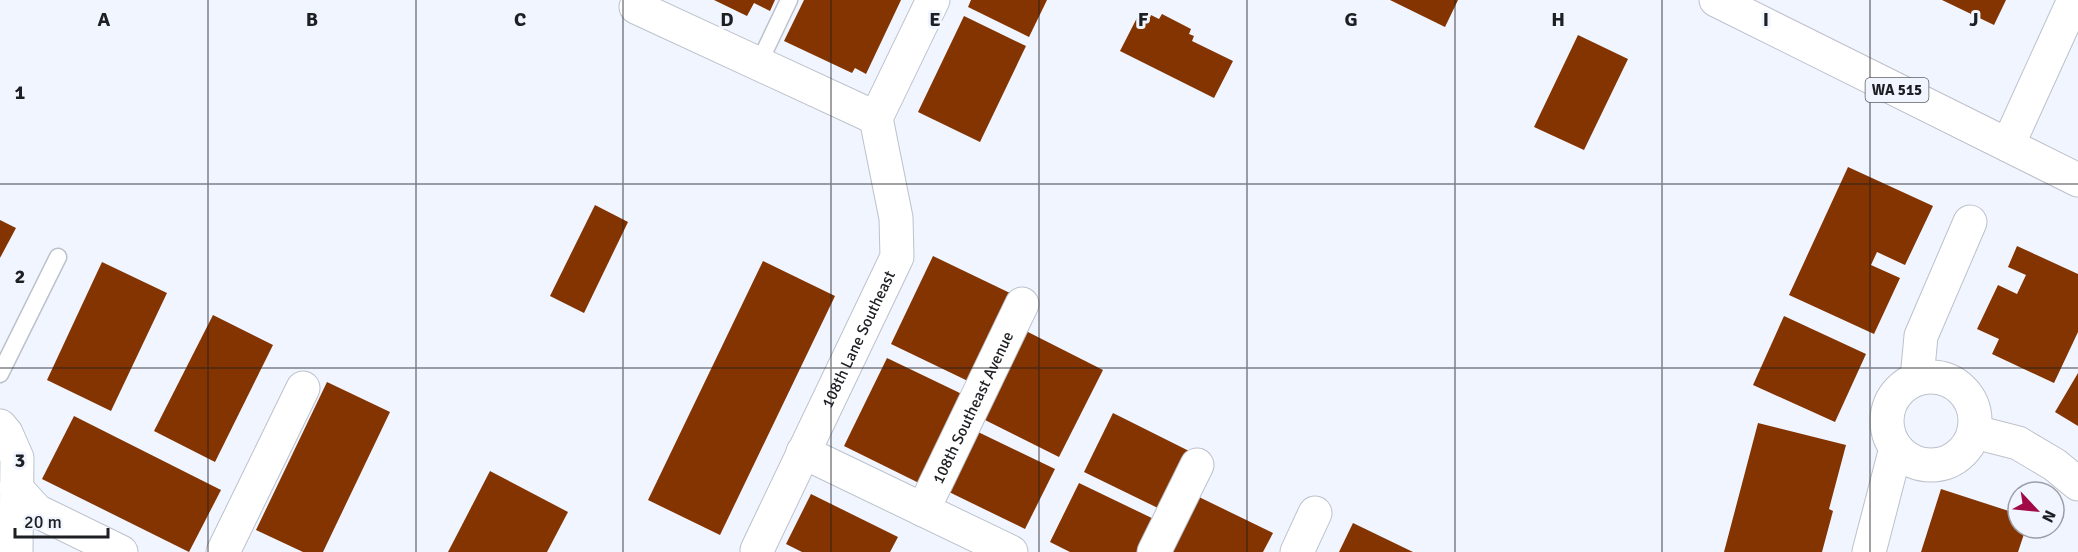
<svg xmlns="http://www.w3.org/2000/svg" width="2078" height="552" font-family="Signika,sans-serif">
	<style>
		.building { fill: #833400 }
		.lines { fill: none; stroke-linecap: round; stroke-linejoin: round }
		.lane-casing { stroke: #bcc1ca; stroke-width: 19 }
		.street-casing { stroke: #bcc1ca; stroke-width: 35 }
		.primary-casing { stroke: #bcc1ca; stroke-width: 35 }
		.lane { stroke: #fff; stroke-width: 16 }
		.street { stroke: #fff; stroke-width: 33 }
		.primary { stroke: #fff; stroke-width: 33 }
		.grid { fill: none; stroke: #1d1f22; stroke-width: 1.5; stroke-opacity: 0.55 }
		.labels { text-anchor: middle; stroke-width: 6; stroke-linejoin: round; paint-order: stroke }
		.shield { fill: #f0f5ff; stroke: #5c5f64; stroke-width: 1.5 }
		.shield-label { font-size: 15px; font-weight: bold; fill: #1d1f22 }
		.street-label { font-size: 16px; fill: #1d1f22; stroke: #f0f5ff }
		.grid-label { font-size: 20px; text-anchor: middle; font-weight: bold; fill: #1d1f22; stroke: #f0f5ff; stroke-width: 6; stroke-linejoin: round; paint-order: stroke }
	</style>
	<rect width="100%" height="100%" fill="#f0f5ff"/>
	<g class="building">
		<path d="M714,0H775L770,11L754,3L747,16Z"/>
		<path d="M804,0H901L866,74L855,68L852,73L784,41Z"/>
		<path d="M971,0H1047L1029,37L968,7Z"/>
		<path d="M1390,0H1458L1445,27Z"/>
		<path d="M1942,0H2006L1994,25Z"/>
		<path d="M1141,10L1159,19L1162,14L1191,29L1189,34L1194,36L1192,41L1233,61L1214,98L1120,51Z"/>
		<path d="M964,16L1026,46L980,142L918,112Z"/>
		<path d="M1578,35L1628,59L1584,150L1534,127Z"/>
		<path d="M1848,167L1933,206L1905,265L1877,252L1871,265L1900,278L1874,334L1789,295Z"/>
		<path d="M595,205L628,222L584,313L550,296Z"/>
		<path d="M0,220L16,228L0,258Z"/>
		<path d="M2017,246L2078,274V332L2054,383L1992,354L1999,339L1977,329L1998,285L2017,294L2026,275L2008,267Z"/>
		<path d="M933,256L1012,294L970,382L891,344Z"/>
		<path d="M763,261L835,296L720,535L648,500Z"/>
		<path d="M102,262L167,293L111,411L47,380Z"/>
		<path d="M213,315L273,345L215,462L154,431Z"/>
		<path d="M1784,316L1866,354L1835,422L1753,385Z"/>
		<path d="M1024,330L1103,370L1059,457L981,418Z"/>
		<path d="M887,358L964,395L921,484L844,446Z"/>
		<path d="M2078,373V426L2055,412Z"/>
		<path d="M327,382L390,412L323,552H303L256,530Z"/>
		<path d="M1113,413L1191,452L1162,510L1084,472Z"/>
		<path d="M74,416L221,490L189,552L42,479Z"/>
		<path d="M1758,423L1846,445L1829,509L1833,511L1822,552H1724Z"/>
		<path d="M976,431L1055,469L1025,529L947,491Z"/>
		<path d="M490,471L568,512L547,552H448Z"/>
		<path d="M1079,483L1158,521L1143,552H1070L1050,542Z"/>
		<path d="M1941,489L2018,514V528H2026L2018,552H1921Z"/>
		<path d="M811,494L898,537L890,552H802L786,544Z"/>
		<path d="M1199,497L1273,533L1263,552H1172Z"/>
		<path d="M1353,523L1413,552H1339Z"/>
	</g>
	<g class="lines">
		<defs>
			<g id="lane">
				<path d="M759,63L789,0"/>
				<path d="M0,374L58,257"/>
			</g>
			<g id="street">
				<path d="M640,0L636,7L876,118"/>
				<path d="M2008,145L2074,0"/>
				<circle cx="1931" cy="421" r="44"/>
				<path d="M1917,378L1921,336L1970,222"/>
				<path d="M0,426L6,433L17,458L16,552"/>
				<path d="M1975,432L2018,443L2055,465L2078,484"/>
				<path d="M803,452L1011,552"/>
				<path d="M16,488L37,511L121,552"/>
				<path id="s1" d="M923,510L1022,304"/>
				<path id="s2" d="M757,550L897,257L896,218L876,118L933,0"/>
				<path d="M223,552L303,388"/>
				<path d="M1154,552L1197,465"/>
				<path d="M1297,552L1315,513"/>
				<path d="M1869,552L1896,448"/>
			</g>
			<path id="primary" d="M1716,0L2078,180"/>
		</defs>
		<use href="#lane" class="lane-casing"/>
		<use href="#street" class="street-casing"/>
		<use href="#primary" class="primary-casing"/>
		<use href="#lane" class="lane"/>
		<use href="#street" class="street"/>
		<use href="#primary" class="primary"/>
	</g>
	<path class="grid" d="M208,0V552M416,0V552M623,0V552M831,0V552M1039,0V552M1247,0V552M1455,0V552M1662,0V552M1870,0V552M0,184H2078M0,368H2078"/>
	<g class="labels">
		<rect class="shield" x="1865.5" y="78" width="63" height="24" rx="4.5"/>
		<g class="shield-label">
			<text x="1897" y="95">WA 515</text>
		</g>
		<g class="street-label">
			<text dy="6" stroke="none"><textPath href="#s2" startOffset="234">108th Lane Southeast</textPath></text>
			<text dy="6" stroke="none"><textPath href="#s1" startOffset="114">108th Southeast Avenue</textPath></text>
		</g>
	</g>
	<g class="grid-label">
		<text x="104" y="26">A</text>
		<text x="312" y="26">B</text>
		<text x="520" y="26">C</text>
		<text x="727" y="26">D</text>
		<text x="935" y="26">E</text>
		<text x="1143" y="26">F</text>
		<text x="1351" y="26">G</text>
		<text x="1558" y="26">H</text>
		<text x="1766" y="26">I</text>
		<text x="1974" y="26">J</text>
		<text x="20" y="99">1</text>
		<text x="20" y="283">2</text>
		<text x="20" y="467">3</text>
	</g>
	<g transform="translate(2036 510) rotate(116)"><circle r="28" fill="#f0f5ff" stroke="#9c9fa7" stroke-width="1.5"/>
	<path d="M0-4.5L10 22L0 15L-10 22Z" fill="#a20947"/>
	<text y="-9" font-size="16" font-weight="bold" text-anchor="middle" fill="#1d1f22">N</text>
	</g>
	<path d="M15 528v9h93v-9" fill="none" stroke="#1d1f22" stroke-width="3"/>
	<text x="24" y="528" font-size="18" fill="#1d1f22" stroke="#f0f5ff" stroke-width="4.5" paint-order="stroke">20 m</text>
</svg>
